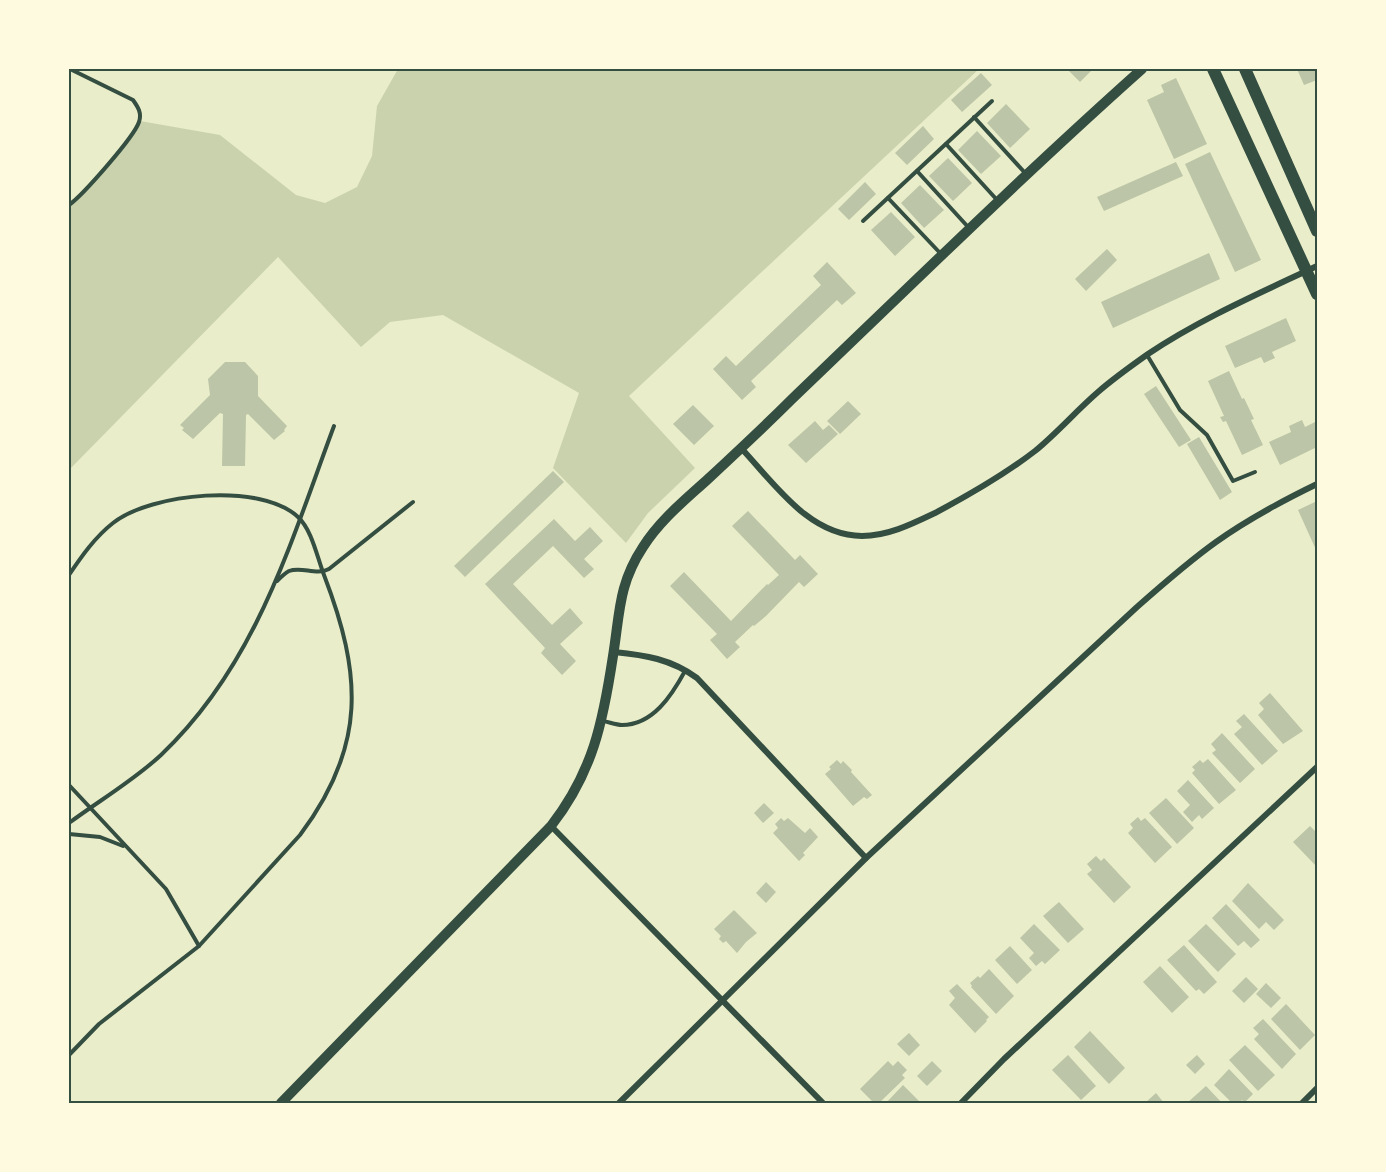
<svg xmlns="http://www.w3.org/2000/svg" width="1386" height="1172" font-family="'Sofia Sans Condensed',sans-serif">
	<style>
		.green { fill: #cad2ad }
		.building { fill: #bcc5a7 }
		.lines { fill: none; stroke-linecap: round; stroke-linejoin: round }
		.service { stroke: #344e41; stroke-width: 4 }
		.minor { stroke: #344e41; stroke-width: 6 }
		.tertiary { stroke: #344e41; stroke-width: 10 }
		.secondary { stroke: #344e41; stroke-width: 12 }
		.neatline { fill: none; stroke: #344e41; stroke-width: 2 }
	</style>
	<rect width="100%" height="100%" fill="#e9edc9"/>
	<path class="green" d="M398,69H979L629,396L695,468L648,513L626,543L553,468L579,393L443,315L390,322L361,347L278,257L69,470V205L122,147L140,121L220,135L296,195L325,203L357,187L372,156L377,106Z"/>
	<g class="building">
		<path d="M1067,69H1093L1080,82Z"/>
		<path d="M1297,69H1317V80L1304,85Z"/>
		<path d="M981,73L992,85L962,112L951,100Z"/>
		<path d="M1176,78L1207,144L1174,159L1147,100L1164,92L1161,85Z"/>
		<path d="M1006,104L1030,129L1010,148L987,123Z"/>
		<path d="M923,126L934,139L907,165L895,153Z"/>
		<path d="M977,131L1001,156L981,174L958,150Z"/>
		<path d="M1210,152L1261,260L1235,272L1185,164Z"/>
		<path d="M948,158L972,183L953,201L929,176Z"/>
		<path d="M1176,162L1183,176L1104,211L1097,197Z"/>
		<path d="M865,182L876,194L849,220L838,209Z"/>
		<path d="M920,185L944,210L924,228L901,203Z"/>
		<path d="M891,212L915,237L895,256L871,230Z"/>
		<path d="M1107,249L1117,260L1086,291L1075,279Z"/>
		<path d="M1209,253L1220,279L1113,328L1101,302Z"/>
		<path d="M827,262L856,293L842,305L837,300L751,381L756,387L742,400L713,369L726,356L736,366L821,285L813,276Z"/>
		<path d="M1286,318L1296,341L1272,352L1275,358L1264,363L1261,357L1235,368L1225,346Z"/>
		<path d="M225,362H245L258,376V396L287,426L284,430L285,431L274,440L248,414L246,415L245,466H222L223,414L220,413L193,439L182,430L184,428L180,425L210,395L208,379Z"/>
		<path d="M1229,371L1242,399L1244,398L1254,419L1251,420L1263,445L1242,455L1226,421L1223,422L1220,417L1224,416L1208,381Z"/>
		<path d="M1156,386L1191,440L1179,447L1144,394Z"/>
		<path d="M848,401L861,414L840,434L827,421Z"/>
		<path d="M693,405L714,426L694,445L673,424Z"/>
		<path d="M1302,420L1305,427L1317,421V447L1280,465L1269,442L1291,432L1289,426Z"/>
		<path d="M815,421L823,430L829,425L838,434L806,463L788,445Z"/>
		<path d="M1199,437L1232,492L1220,500L1187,444Z"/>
		<path d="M553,471L564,482L465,577L454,566Z"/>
		<path d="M1317,501V552L1298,510Z"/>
		<path d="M748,511L795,560L800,555L818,574L804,587L799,582L766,616L754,626L753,625L735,642L740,647L727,659L710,640L717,634L670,586L684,572L731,621L767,584L768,585L779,575L732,526Z"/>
		<path d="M554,519L575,541L590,527L603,541L584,559L594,569L584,578L553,546L513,584L552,625L570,608L583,623L560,644L576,661L562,675L541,653L545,648L485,584Z"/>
		<path d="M1270,693L1303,731L1283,744L1258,715L1264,709L1259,703Z"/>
		<path d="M1244,714L1278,751L1262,765L1234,734L1242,727L1236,721Z"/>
		<path d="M1222,733L1255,769L1240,783L1212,753L1216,750L1211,744Z"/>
		<path d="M1208,759L1236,790L1219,804L1192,773L1195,770L1192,767L1200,760L1203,763Z"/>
		<path d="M837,760L841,764L843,761L852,770L851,772L872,795L867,799L864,797L853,806L825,774L831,769L829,767Z"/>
		<path d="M1188,780L1214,808L1202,819L1199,815L1192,822L1183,812L1190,805L1177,791Z"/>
		<path d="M1166,798L1194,828L1177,844L1149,813Z"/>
		<path d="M764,803L774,813L763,823L754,813Z"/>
		<path d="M1138,817L1141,821L1145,818L1172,847L1155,863L1128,833L1133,828L1130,824Z"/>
		<path d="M781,818L784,821L788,818L805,833L810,828L818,837L803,853L805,855L799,861L773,833L778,828L775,824Z"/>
		<path d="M1310,826L1317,833V867L1293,842Z"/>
		<path d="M1096,856L1101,861L1104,858L1131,887L1114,903L1087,874L1092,870L1087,864Z"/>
		<path d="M766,882L776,892L766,903L756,893Z"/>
		<path d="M1248,883L1284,920L1274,930L1266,922L1259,929L1232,901Z"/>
		<path d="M1059,902L1084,929L1068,943L1043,916Z"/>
		<path d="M1226,904L1260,940L1251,948L1244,941L1238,946L1212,918Z"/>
		<path d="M734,910L757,933L746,942L737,953L726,941L723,943L719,939L721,936L714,929Z"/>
		<path d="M1034,924L1060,950L1045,964L1042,961L1036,966L1029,958L1034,953L1020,938Z"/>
		<path d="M1206,924L1236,954L1218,972L1188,941Z"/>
		<path d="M1184,945L1217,982L1204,994L1199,989L1196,991L1167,960Z"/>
		<path d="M1010,946L1032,970L1017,984L995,960Z"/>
		<path d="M1160,966L1189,997L1172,1013L1143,982Z"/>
		<path d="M989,969L1014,996L996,1014L971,987L972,986L970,983L978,976L980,978Z"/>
		<path d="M1246,977L1258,989L1244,1003L1232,991Z"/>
		<path d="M1266,983L1281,998L1271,1008L1256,994Z"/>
		<path d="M957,984L989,1017L986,1020L987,1021L975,1033L949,1005L955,998L949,991Z"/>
		<path d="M1286,1004L1315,1035L1300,1050L1271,1019Z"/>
		<path d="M1263,1019L1296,1054L1282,1069L1254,1039L1259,1034L1253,1028Z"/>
		<path d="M1090,1031L1125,1068L1109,1084L1074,1047Z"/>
		<path d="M909,1033L920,1045L909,1056L897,1044Z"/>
		<path d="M1245,1045L1275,1075L1258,1091L1229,1060Z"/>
		<path d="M1068,1055L1096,1086L1081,1100L1052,1070Z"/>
		<path d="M1197,1055L1205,1064L1195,1074L1186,1065Z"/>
		<path d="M888,1061L893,1066L898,1061L907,1070L902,1075L905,1078L879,1103H874L860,1089Z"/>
		<path d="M932,1061L942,1071L927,1086L917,1076Z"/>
		<path d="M1229,1069L1253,1094L1244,1103L1242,1100L1239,1103H1232L1214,1085Z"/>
		<path d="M903,1085L921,1103H886Z"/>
		<path d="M1206,1086L1222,1103H1187Z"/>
		<path d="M1156,1093L1164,1103H1145Z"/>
	</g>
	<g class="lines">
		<g class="service">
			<path d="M974,117L1026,174"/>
			<path d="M946,144L998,201"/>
			<path d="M917,171L969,228"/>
			<path d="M888,198L941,254"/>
			<path d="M69,205C83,195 134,137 139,122C142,113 138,107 133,100L70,69"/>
			<path d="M863,221L992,101"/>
			<path d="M1147,355L1180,410L1207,435L1233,481L1255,472"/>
			<path d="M69,575C81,557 95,537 113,523C151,493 261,482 298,517C312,530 317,557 324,575C362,674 367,746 300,835L199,946L99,1024L69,1055"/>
			<path d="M277,581C280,578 285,573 289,571C302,566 316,576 329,569L413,502"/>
			<path d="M603,721C609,722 616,725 622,725C653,725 672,695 685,671"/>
			<path d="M69,785L166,889L199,946"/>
			<path d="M69,823C100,800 133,781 161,755C256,665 290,544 334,426"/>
			<path d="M69,834L100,837L123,846"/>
		</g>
		<g class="minor">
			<path d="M741,448C774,483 809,536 862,536C888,536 912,524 935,513C969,495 1004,475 1035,451C1057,433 1076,411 1098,392C1114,378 1131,366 1148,354C1200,319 1260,293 1317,266"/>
			<path d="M614,652C645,655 671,659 697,678L866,858"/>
			<path d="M551,826L823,1103"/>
			<path d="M619,1103L866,858L1137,607C1163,584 1188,562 1216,542C1248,519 1282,501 1317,484"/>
			<path d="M961,1103L1004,1059L1317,767"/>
			<path d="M1302,1103L1317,1088"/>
		</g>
		<path class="tertiary" d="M281,1103L551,826C593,772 603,722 613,656C620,613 618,585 643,547C660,520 685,500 708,479C736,453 764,427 791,400C907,289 1022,176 1142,69"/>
		<g class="secondary">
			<path d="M1213,69L1317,294"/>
			<path d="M1245,69L1317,231"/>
		</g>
	</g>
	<rect width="1386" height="1172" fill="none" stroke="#fefae0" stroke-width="141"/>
	<rect x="70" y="70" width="1246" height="1032" class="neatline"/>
</svg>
